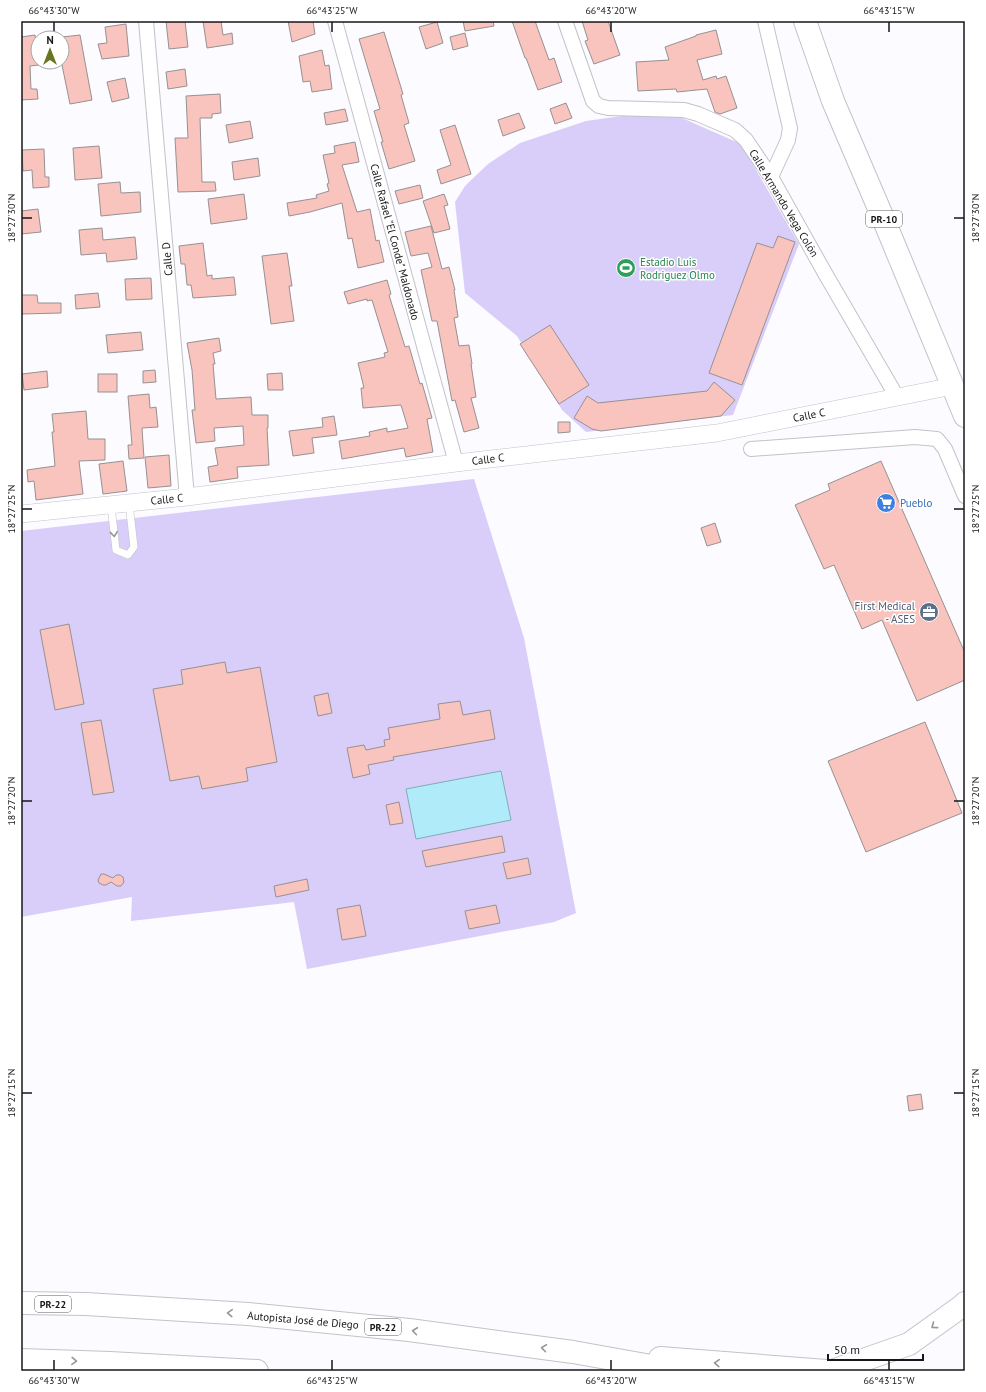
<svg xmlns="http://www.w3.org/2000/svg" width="986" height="1392" font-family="'PT Sans',sans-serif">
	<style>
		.green { fill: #d9cdf9 }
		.water { fill: #b0ebfa; stroke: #82abb6 }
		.building { fill: #f9c3be; stroke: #979191 }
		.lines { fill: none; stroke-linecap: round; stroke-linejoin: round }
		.service-casing { stroke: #c3c2c7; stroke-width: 8 }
		.minor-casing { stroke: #c3c2c7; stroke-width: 16 }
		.tertiary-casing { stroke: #c3c2c7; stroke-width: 18 }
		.primary-casing { stroke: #c3c2c7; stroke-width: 24 }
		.motorway-casing { stroke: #c3c2c7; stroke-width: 24 }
		.service { stroke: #fff; stroke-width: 7 }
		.minor { stroke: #fff; stroke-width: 14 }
		.tertiary { stroke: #fff; stroke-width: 17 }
		.primary { stroke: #fff; stroke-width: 22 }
		.motorway { stroke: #fff; stroke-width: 22 }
		.oneway { stroke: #979697 }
		.ticks { fill: none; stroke: #171618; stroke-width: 1.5 }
		.labels { text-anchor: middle; stroke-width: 3; stroke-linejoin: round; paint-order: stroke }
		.shield { fill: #fff; stroke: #5d5c5d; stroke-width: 1 }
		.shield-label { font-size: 10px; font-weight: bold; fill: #171618 }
		.street-label { font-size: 11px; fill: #171618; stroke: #fff }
		.leisure-label { font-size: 11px; fill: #27864d; stroke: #fff; text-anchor: start }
		.shop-label { font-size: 11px; fill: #366cbe; stroke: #fff; text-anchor: start }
		.service-label { font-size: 11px; fill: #4e5e75; stroke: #fff; text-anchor: end }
		.neatline { fill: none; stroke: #171618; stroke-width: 1.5 }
		.ticks-label { font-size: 10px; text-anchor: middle; fill: #171618 }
	</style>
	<rect width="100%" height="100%" fill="#fcfbff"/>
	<g class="green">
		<path d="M673,114L741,144L799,244L733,415L586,432L562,410L517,336L465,293L455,202L465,186L488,164L520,143L586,121L629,115Z"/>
		<path d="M474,479L524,638L576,913L554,922L307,969L294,902L131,921L132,897L21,917V531Z"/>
	</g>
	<path class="water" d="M501,771L511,820L416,839L406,789Z"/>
	<g class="building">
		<path d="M166,21H185L188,47L169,49Z"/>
		<path d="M203,21H221L223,35L232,33L233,44L207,48Z"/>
		<path d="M288,21H313L315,34L292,42Z"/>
		<path d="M463,21H493L494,26L465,31Z"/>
		<path d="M512,21H535L549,60L554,58L562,82L538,90L526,58H525Z"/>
		<path d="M582,21H608L620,55L594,64L585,41L588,40Z"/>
		<path d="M437,22L443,43L426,49L419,27Z"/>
		<path d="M126,24L129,56L102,59L98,44L107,43L105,27Z"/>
		<path d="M716,30L722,54L697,60L703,80L716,76L717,79L726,76L737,108L720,114L715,112L707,89L677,92L676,89L638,91L636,62L669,60L665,47L696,36V35Z"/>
		<path d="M384,32L403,94L401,95L409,123L404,125L415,161L389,169L381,142H383L374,111L380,109L359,39Z"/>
		<path d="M465,33L468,46L453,50L450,37Z"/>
		<path d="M35,35L39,65L30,66L31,89H37L38,99L21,100V37Z"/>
		<path d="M80,35L92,100L70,104L62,65V37Z"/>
		<path d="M322,50L325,66L329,65L332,89L312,92L310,81L303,82L299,56Z"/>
		<path d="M185,69L187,86L168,89L166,72Z"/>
		<path d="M125,78L129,98L112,102L107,82Z"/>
		<path d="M220,94L221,113L212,114V118H200L202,182H215L216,191L178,192L175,138H188L186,96Z"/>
		<path d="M566,103L572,118L555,124L550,109Z"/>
		<path d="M345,109L348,121L326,125L324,113Z"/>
		<path d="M519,113L525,128L503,136L498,120Z"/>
		<path d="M250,121L253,138L229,143L226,125Z"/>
		<path d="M455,125L471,174L441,184L437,170L451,165L440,130Z"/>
		<path d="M355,142L359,162L342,165L357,212L370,209L376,241L379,240L384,262L358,268L352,238L348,239L342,203L310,212L289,216L287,203L317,198L316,195L329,191L327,184L329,183L323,155L335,153L334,146Z"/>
		<path d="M99,146L102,178L75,180L73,148Z"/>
		<path d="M44,149L45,177H49V187L33,188L32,170L23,171L22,150Z"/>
		<path d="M258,158L260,176L234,180L232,162Z"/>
		<path d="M120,182L121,193L140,192L141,212L101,216L98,184Z"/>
		<path d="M420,185L423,198L399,204L395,191Z"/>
		<path d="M244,194L247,219L211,224L208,199Z"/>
		<path d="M444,194L448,205L444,206L450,229L434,233L423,201Z"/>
		<path d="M38,209L41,232L21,234V211Z"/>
		<path d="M431,226L442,269L449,267L455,290H454L458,317L454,318L459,346L469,345L472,364H471L476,397L471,398L479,428L464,432L455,400L452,401L437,321H432L421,270L432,267L428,253L411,256L405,232Z"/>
		<path d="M102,228L103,240L135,237L137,259L107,262L106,253L81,255L79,230Z"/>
		<path d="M778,236L795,242L742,385L709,373L757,243L773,248Z"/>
		<path d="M203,243L207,276L212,275V279L234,277L236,295L193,298L191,285H187L185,264H181L179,246Z"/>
		<path d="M287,253L292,286H289L294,321L271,324L262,256Z"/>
		<path d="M151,278L152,299L126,300L125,279Z"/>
		<path d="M387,280L391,294L389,295L405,347L409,346L420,384L422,383L432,418L427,419L433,452L406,457L404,448L342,459L339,441L370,436L369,432L387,428V432L408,428L401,405L363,408L361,388H364L358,363L385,357L384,353L388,352L372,300L367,301V299L348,304L344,292Z"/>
		<path d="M98,293L100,307L76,309L75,295Z"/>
		<path d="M21,295H37L38,303H61V313L22,314Z"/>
		<path d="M550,325L589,385L559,404L520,344Z"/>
		<path d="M141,332L143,350L108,353L106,335Z"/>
		<path d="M219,338L221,351L213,353L215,364H213L216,399L251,397L252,415H268V428H267L269,465L237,467L238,478L210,482L208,467L218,465L215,448L244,445L243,426L214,428L215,441L196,443L192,410H195L192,370L187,343Z"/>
		<path d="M155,370L156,382L143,383V371Z"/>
		<path d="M47,371L48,387L24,390L22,374Z"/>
		<path d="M282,373L283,390H268L267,374Z"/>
		<rect x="98" y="374" width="19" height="18"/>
		<path d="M714,382L735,400L721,416L601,431L592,429L574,418L587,396L598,403L707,391Z"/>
		<path d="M149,394L150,408L156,407L158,427L142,428L144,458L129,459L128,445H132L128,396Z"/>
		<path d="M86,411L88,439H105V460L79,461L83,494L36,500L34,481L28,482L27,470L55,466L52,432H54L52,414Z"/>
		<path d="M334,416L337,435L312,438L314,453L293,456L289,431L323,427L322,418Z"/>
		<path d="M558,422H570V432L558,433Z"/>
		<path d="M169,455L171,486L148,488L145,457Z"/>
		<path d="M123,461L127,491L103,494L99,464Z"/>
		<path d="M881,461L965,653V680L917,701L882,620L862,629L834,565L824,569L795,505L830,490L828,484Z"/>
		<path d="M715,523L721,542L707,546L701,528Z"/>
		<path d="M69,624L84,704L55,710L40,630Z"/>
		<path d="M225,662L227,673L260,667L277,762L246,768L248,781L202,789L199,776L170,781L153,689L183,684L181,670Z"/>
		<path d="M328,693L332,713L318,716L314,696Z"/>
		<path d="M460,701L463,715L490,710L495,739L393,757L394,760L368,765L370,774L353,778L347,748L364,745L366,750L385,746L384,740L390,739L388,728L440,719L438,704Z"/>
		<path d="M101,720L114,792L93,795L81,723Z"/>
		<path d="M925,722L962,813L866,852L828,761Z"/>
		<path d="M399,802L403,823L390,825L386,805Z"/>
		<path d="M502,836L505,852L426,867L422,851Z"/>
		<path d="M528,858L531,874L507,879L503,863Z"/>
		<path d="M101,874H104L113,878L116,875H120L123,877L124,882L121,886H117L111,882L106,885H103L99,883L98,880Z"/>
		<path d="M307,879L309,890L276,897L274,886Z"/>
		<path d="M360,905L366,936L342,940L337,909Z"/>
		<path d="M496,905L500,923L469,929L465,911Z"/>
		<path d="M921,1094L923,1109L909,1111L907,1096Z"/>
	</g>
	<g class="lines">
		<defs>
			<path id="service" d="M111,505L116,550L128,555L134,547L129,503"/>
			<g id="minor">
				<path d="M146,21L187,497"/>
				<path d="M335,21L456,463"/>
				<path d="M565,21L593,101L599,106L608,108L684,110L698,114L735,130L746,140L771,177L826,275L897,397"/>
				<path d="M765,21L790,128L788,140L771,177"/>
				<path d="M751,449L915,437L937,439L945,449L965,496"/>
			</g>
			<path id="tertiary" d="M21,514L187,497L456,463L717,433L953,386"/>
			<path id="primary" d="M805,21L833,101L883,218L965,416"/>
			<g id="motorway">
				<path d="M21,1303L86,1304L248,1314L409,1330L573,1352L679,1371"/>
				<path d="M660,1358L826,1371"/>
				<path d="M21,1360L110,1363L257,1371"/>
				<path d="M832,1371L909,1344L962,1306L965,1303"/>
			</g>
		</defs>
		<use href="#service" class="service-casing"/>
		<use href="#minor" class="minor-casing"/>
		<use href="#tertiary" class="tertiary-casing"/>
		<use href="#primary" class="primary-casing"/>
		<use href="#motorway" class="motorway-casing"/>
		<use href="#service" class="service"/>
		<use href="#minor" class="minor"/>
		<use href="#tertiary" class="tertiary"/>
		<use href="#primary" class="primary"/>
		<use href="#motorway" class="motorway"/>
	</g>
	<defs><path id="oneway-chevron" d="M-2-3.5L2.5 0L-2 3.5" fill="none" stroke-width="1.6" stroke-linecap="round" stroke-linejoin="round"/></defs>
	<g class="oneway">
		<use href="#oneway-chevron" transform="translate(114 534) rotate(84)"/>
		<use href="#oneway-chevron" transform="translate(230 1313) rotate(-176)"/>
		<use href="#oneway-chevron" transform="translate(934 1326) rotate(144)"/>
		<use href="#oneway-chevron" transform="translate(415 1331) rotate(-173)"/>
		<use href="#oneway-chevron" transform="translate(544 1348) rotate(-172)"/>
		<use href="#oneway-chevron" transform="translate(74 1361) rotate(2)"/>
		<use href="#oneway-chevron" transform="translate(717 1363) rotate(-176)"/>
	</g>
	<path class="ticks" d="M54,22V32M332,22V32M611,22V32M889,22V32M22,218H32M954,218H964M22,509H32M954,509H964M22,801H32M954,801H964M22,1093H32M954,1093H964M54,1360V1370M332,1360V1370M611,1360V1370M889,1360V1370"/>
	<defs>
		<symbol id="stadium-disc" viewBox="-11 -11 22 22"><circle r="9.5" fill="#2e9e5b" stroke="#fff"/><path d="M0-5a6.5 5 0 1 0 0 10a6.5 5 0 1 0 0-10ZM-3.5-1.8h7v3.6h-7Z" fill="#fff"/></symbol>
		<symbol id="supermarket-disc" viewBox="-11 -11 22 22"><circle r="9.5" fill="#3f7fe0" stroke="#fff"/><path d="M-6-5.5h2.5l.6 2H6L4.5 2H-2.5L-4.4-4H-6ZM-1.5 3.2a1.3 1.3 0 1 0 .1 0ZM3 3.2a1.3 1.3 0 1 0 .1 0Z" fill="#fff"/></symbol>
		<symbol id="office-disc" viewBox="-11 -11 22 22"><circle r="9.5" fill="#5c6f8a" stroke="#fff"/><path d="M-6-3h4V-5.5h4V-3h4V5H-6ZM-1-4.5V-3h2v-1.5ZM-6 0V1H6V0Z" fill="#fff"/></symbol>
	</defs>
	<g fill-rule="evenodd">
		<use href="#stadium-disc" x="615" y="257" width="22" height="22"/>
		<use href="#supermarket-disc" x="875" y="492" width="22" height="22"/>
		<use href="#office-disc" x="918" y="601" width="22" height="22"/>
	</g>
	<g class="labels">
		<g class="shield">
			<rect x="866" y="211" width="36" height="16" rx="3"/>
			<rect x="35" y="1296" width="36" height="16" rx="3"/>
			<rect x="365" y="1319" width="36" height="16" rx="3"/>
		</g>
		<g class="shield-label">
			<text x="884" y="223">PR-10</text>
			<text x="53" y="1308">PR-22</text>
			<text x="383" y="1331">PR-22</text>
		</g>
		<g class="street-label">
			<text transform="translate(784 203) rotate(59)" y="4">Calle Armando Vega Colón</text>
			<text transform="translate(395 242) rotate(75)" y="4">Calle Rafael "El Conde" Maldonado</text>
			<text transform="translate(167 259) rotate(-95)" y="4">Calle D</text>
			<text transform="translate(809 415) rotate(-11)" y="4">Calle C</text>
			<text transform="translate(488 459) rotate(-7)" y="4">Calle C</text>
			<text transform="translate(167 499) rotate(-6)" y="4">Calle C</text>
			<text transform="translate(303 1320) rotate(5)" y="4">Autopista José de Diego</text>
		</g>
		<g class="leisure-label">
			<text x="640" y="266">Estadio Luis<tspan x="640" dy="13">Rodriguez Olmo</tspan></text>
		</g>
		<g class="shop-label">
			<text x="900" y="507">Pueblo</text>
		</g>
		<g class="service-label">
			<text x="915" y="610">First Medical<tspan x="915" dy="13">- ASES</tspan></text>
		</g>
	</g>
	<rect width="986" height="1392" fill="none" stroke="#ffffff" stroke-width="44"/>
	<g transform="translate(50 50)"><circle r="19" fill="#ffffff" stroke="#a2a2a3"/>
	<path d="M0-3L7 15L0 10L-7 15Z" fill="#697520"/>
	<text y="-6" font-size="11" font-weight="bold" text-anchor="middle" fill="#171618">N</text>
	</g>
	<path d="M828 1354v6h95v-6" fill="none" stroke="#171618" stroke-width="2"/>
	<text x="834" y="1354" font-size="12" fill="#171618" stroke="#ffffff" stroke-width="3" paint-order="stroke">50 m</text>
	<rect x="22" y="22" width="942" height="1348" class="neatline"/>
	<g class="ticks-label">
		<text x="54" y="14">66°43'30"W</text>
		<text x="332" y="14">66°43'25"W</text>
		<text x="611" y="14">66°43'20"W</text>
		<text x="889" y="14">66°43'15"W</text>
		<text transform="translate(11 218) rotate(-90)" y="4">18°27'30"N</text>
		<text transform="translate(975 218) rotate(-90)" y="4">18°27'30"N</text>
		<text transform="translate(11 509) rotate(-90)" y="4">18°27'25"N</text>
		<text transform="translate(975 509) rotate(-90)" y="4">18°27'25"N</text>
		<text transform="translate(11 801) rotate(-90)" y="4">18°27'20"N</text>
		<text transform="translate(975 801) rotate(-90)" y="4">18°27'20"N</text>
		<text transform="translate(11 1093) rotate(-90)" y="4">18°27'15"N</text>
		<text transform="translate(975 1093) rotate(-90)" y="4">18°27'15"N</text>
		<text x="54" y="1384">66°43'30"W</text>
		<text x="332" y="1384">66°43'25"W</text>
		<text x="611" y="1384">66°43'20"W</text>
		<text x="889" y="1384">66°43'15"W</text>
	</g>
</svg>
